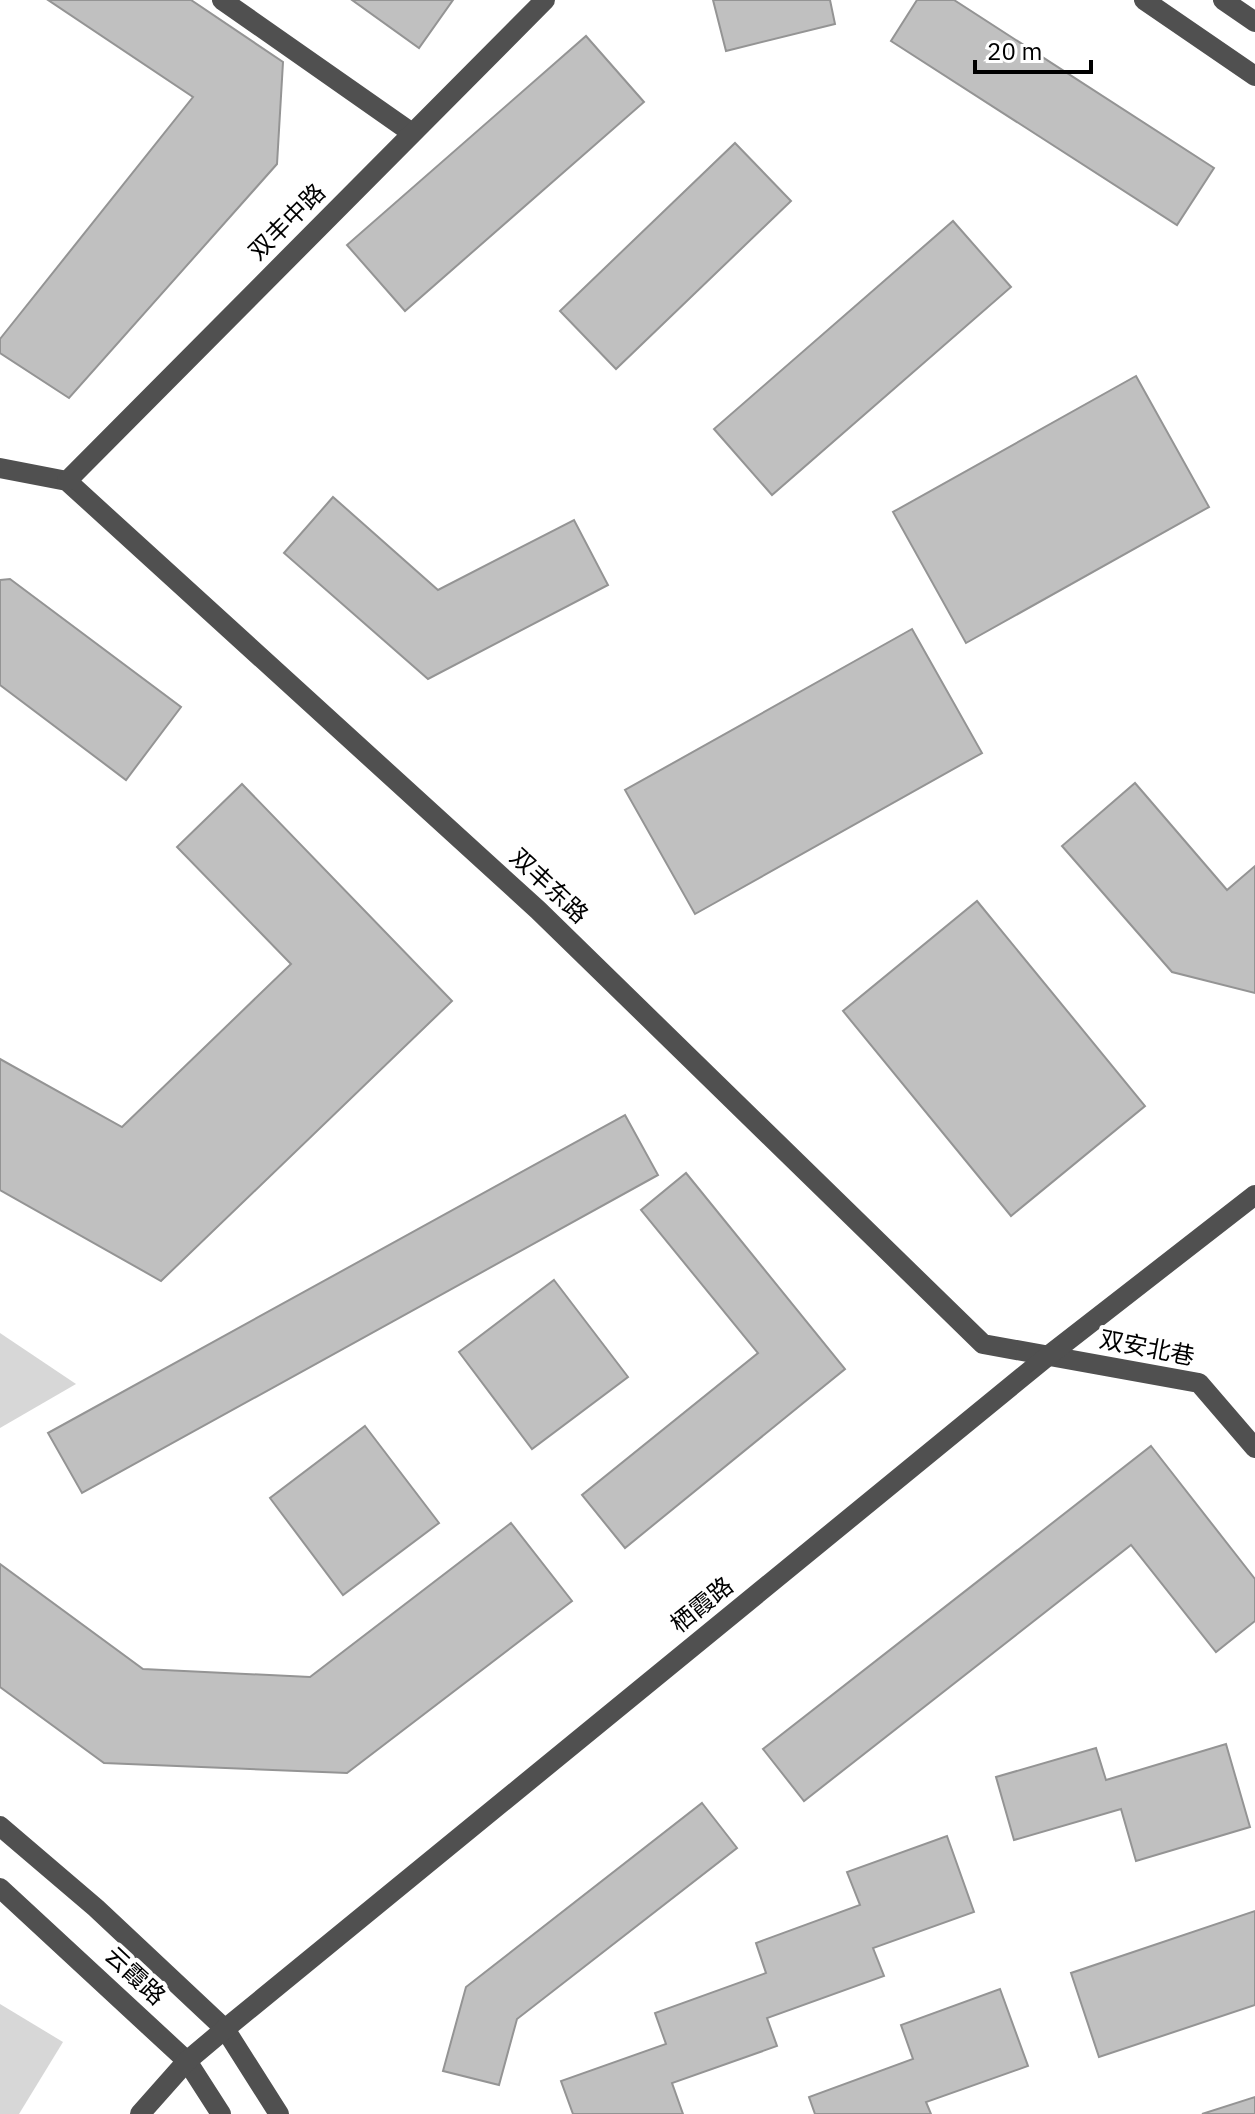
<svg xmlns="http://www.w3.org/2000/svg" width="1255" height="2114" font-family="'IBM Plex Sans','Noto Sans SC',sans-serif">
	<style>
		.green { fill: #d7d7d7 }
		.building { fill: #c0c0c0; stroke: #949494; stroke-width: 2 }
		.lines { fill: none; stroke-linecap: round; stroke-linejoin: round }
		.minor { stroke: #505050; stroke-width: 20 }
		.labels { text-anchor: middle; stroke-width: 8; stroke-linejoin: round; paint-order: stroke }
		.street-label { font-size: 24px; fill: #000; stroke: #fff }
	</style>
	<rect width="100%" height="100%" fill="#fff"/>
	<g class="green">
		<path d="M0,1333L76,1384L0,1428Z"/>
		<path d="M0,2004L63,2042L19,2114H0Z"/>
	</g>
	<g class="building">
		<path d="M48,0H191L283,62L277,164L69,398L0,353V339L193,97Z"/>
		<path d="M352,0H453L419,48Z"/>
		<path d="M713,0H830L835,24L726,51Z"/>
		<path d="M917,0H954L1214,168L1177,225L891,41Z"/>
		<path d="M586,36L644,102L405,311L347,245Z"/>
		<path d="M735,143L791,201L616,369L560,311Z"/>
		<path d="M953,221L1011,287L772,495L714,429Z"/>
		<path d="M1136,376L1209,507L966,643L893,512Z"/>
		<path d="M333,497L438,590L574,520L608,585L428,679L284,553Z"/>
		<path d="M10,579L181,707L126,780L0,685V580Z"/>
		<path d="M912,629L982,753L695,914L625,790Z"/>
		<path d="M1135,783L1227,890L1255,866V993L1172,972L1062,846Z"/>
		<path d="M242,784L452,1001L161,1281L0,1190V1059L122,1127L291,964L177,847Z"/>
		<path d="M977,901L1145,1106L1011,1216L843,1011Z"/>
		<path d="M625,1115L658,1175L82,1493L48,1433Z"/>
		<path d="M686,1173L845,1369L625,1548L582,1495L758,1353L641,1210Z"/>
		<path d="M554,1280L628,1377L532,1449L459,1352Z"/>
		<path d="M365,1426L439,1523L343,1595L270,1498Z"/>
		<path d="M1151,1446L1255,1579V1621L1216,1652L1131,1545L804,1801L763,1749Z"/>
		<path d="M511,1523L572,1601L347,1773L104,1763L0,1687V1564L143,1669L310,1677Z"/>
		<path d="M1226,1744L1250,1827L1136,1861L1121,1809L1014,1840L996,1777L1096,1748L1106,1780Z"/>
		<path d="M702,1803L737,1848L517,2019L499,2085L443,2071L466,1987Z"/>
		<path d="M947,1836L974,1912L873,1948L884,1976L767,2018L777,2046L672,2083L683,2114H573L561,2081L666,2044L655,2013L766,1973L756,1943L860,1905L847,1872Z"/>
		<path d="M1255,1911V2005L1099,2057L1071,1973Z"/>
		<path d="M1000,1989L1028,2066L926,2102L931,2114H815L809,2097L913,2059L901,2025Z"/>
		<path d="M1255,2097V2114H1202Z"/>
	</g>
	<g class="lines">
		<g class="minor">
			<path d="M222,0L412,133"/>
			<path d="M1144,0L1255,76"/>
			<path d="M1223,0L1255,22"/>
			<path d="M0,468L67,481L538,910L983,1344L1199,1383L1255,1448"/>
			<path d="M67,481L545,0"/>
			<path d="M0,1826L96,1908L225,2029L279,2114"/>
			<path d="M0,1888L187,2061L221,2114"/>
			<path d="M140,2114L187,2061L225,2029L1048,1356L1255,1195"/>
		</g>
	</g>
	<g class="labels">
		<g class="street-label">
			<text transform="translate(287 222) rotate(-45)" y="8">双丰中路</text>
			<text transform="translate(549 886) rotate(43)" y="8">双丰东路</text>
			<text transform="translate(1147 1348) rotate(11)" y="8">双安北巷</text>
			<text transform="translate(702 1605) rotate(-39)" y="8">栖霞路</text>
			<text transform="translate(135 1976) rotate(43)" y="8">云霞路</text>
		</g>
	</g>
	<path d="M975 60v12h116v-12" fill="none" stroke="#000000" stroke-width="4"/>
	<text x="987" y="60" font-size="24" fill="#000000" stroke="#ffffff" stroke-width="6" paint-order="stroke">20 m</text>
</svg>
